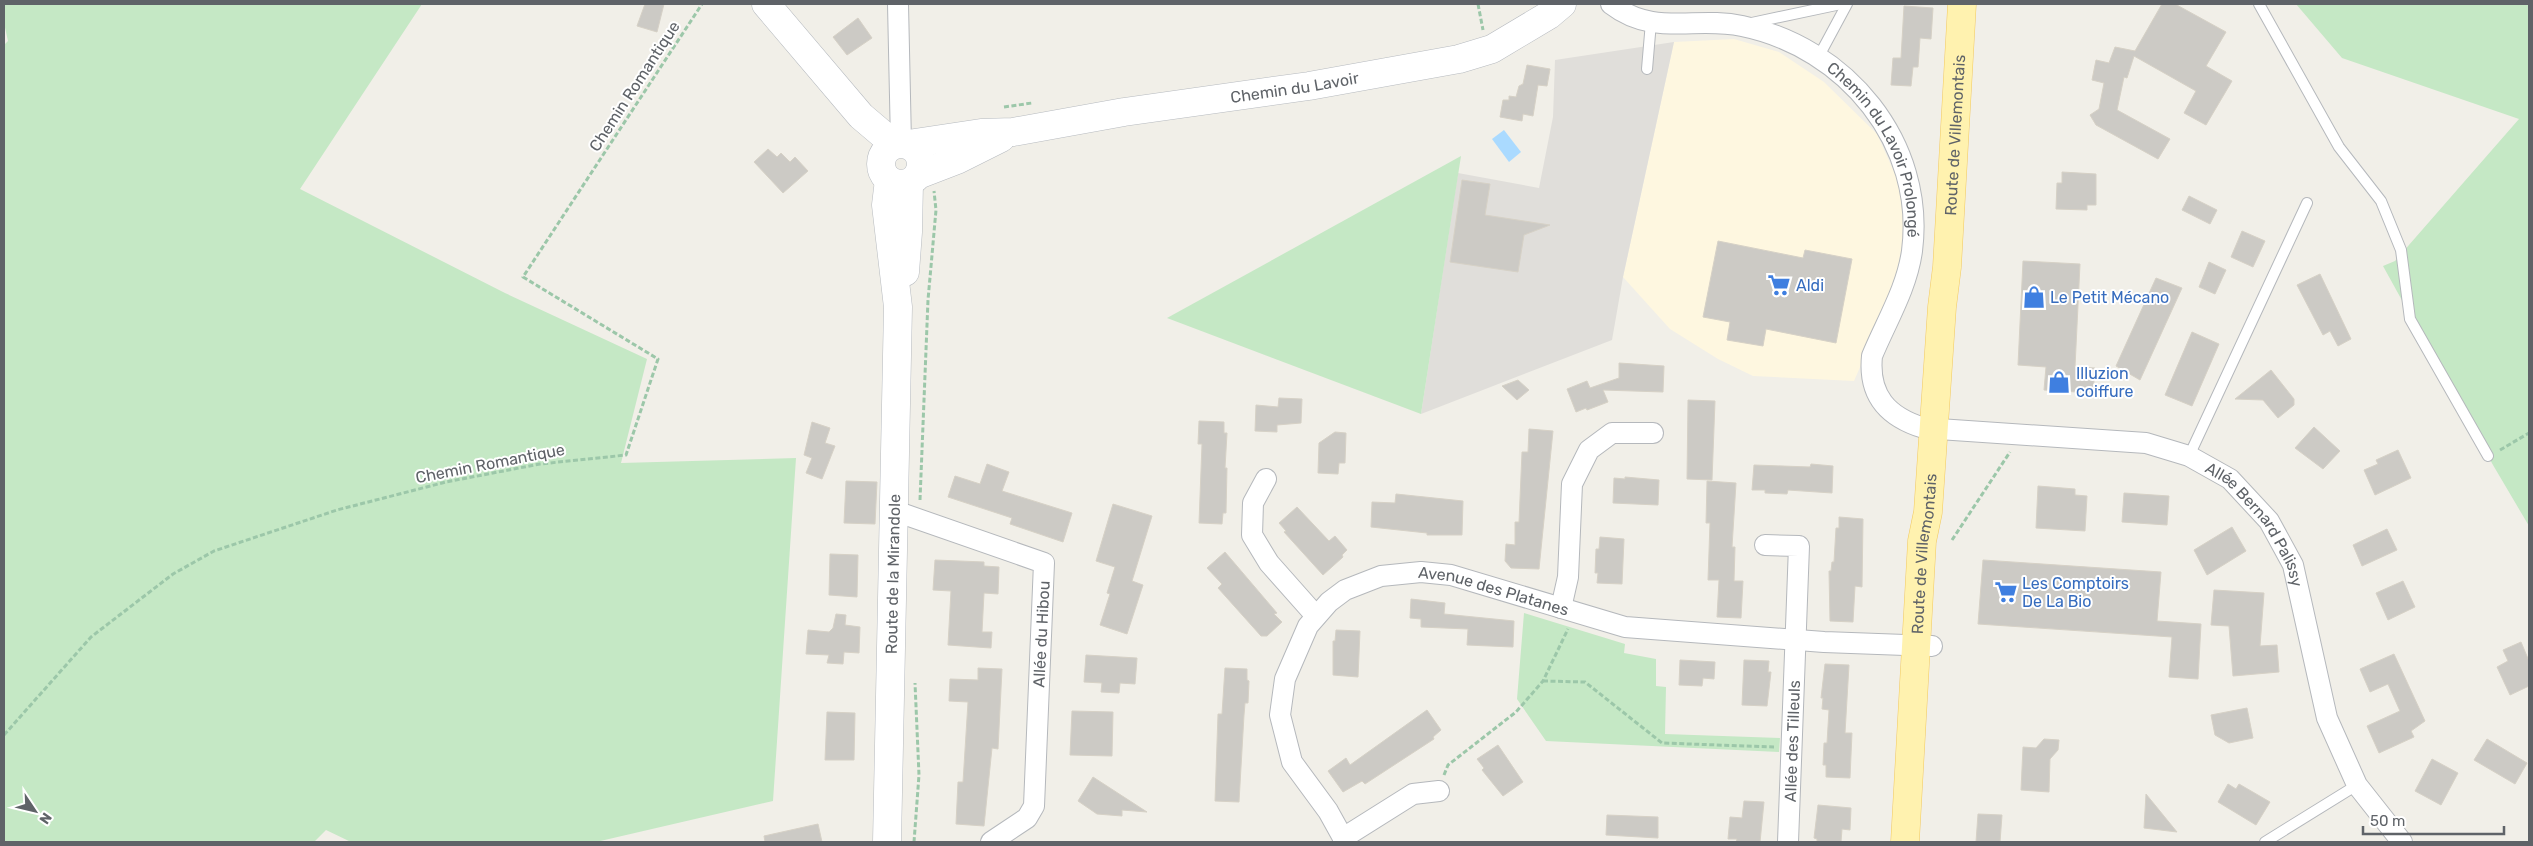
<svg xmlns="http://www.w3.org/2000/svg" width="2533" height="846" font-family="Rubik,sans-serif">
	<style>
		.commercial { fill: #fef7e0 }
		.industrial { fill: #e0deda }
		.green { fill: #c5e8c5 }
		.water { fill: #aadaff }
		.building { fill: #cccac5; stroke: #d6d1c6 }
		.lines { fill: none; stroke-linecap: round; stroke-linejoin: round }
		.lane-casing { stroke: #b5b8bc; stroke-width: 12 }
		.street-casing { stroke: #b5b8bc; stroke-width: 22 }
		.secondary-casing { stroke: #b6babf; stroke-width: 29 }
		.primary-casing { stroke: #f2c960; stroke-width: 29 }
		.path { stroke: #9cc7a9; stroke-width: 3; stroke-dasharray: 5 2.5; stroke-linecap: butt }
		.lane { stroke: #fff; stroke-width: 10 }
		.street { stroke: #fff; stroke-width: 20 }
		.secondary { stroke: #fff; stroke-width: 28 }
		.primary { stroke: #fff2af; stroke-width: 28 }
		.labels { text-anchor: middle; stroke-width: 4; stroke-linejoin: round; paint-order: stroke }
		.street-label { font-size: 16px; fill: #5f6368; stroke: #fff }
		.shop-label { font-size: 16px; fill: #366cbe; stroke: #fff; text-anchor: start }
	</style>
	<rect width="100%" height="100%" fill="#f1efe8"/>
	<path class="commercial" d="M1734,39L1779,52L1824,82L1877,134L1899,183L1905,229L1894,290L1854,381L1753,376L1718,359L1670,329L1623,277L1674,42Z"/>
	<path class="industrial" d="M1674,42L1623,277L1612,340L1421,414L1458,173L1539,188L1553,117L1555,60Z"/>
	<g class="green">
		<path d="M4,4H422L300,189L505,293L647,359L621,463L796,458L773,801L596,842H351L326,830L314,842H4V45L8,41L4,23Z"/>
		<path d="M2296,4H2529V526L2493,465L2383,266L2395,261L2519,119L2342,58Z"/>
		<path d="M1461,156L1421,414L1167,318Z"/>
		<path d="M1524,613L1625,644L1624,653L1656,659V686L1666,687L1665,734L1780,738L1779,752L1546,741L1517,699Z"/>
	</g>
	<path class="water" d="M1504,130L1521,152L1509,162L1492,139Z"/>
	<g class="building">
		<path d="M645,4H664L657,32L637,26Z"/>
		<path d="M2162,4H2175L2226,32L2206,66L2232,81L2206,125L2184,113L2196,91L2134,56L2127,78L2124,77L2117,110L2170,139L2158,159L2096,125L2090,115L2099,109L2104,83L2092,80L2096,60L2109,63L2115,47L2135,51Z"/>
		<path d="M1904,6L1933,8L1931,39L1920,38L1918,67H1913L1911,86L1891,85L1893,58H1901Z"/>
		<path d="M858,18L872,38L847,55L833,37Z"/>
		<path d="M1527,65L1550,69L1547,86L1538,85L1533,116L1523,114L1522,121L1500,117L1503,100H1509V96L1516,97L1519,86L1523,84Z"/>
		<path d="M768,149L777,157L781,153L790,162L795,157L808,171L783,193L754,162Z"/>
		<path d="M2062,172L2096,174V205H2087V210L2056,209L2057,183H2062Z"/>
		<path d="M1462,180L1490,184L1485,215L1550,225L1524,235L1518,272L1450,262Z"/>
		<path d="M2189,196L2217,210L2210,224L2182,210Z"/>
		<path d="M2242,231L2265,241L2253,267L2231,257Z"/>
		<path d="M1718,241L1803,258L1805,250L1852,259L1836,343L1766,329L1763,346L1727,340L1730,322L1703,317Z"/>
		<path d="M2023,261L2080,264L2075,367L2095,368L2093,393L2044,390L2046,367L2018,365Z"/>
		<path d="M2209,262L2226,270L2215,294L2199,287Z"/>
		<path d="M2320,274L2351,339L2338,346L2330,331L2323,335L2297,285Z"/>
		<path d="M2156,278L2182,288L2140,380L2116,366Z"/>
		<path d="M2192,332L2219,344L2192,406L2165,395Z"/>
		<path d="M1619,363L1664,366L1663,392L1603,390L1608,402L1587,410L1586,408L1576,412L1567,389L1587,381L1590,388L1619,378Z"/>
		<path d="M2271,370L2294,399V405L2278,418L2263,400L2235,399Z"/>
		<path d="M1518,380L1529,390L1517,400L1502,386Z"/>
		<path d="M1279,398L1302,399L1301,423L1277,425V432L1255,431L1256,405L1278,407Z"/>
		<path d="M1688,400L1715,401L1712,480L1687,479Z"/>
		<path d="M1199,421L1224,422V433H1227L1225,468H1227L1226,513H1223L1222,524L1199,523L1202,444H1198Z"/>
		<path d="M812,422L830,428L825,443L835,446L822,479L806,473L812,458L804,455Z"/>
		<path d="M2314,427L2340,451L2323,469L2295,448Z"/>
		<path d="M1529,429L1553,431L1539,569L1511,568L1505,561L1506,544L1515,545V522H1519L1522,452H1528Z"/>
		<path d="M1335,432L1346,433L1345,463H1339L1338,474L1318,473L1319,443Z"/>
		<path d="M2398,450L2411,478L2375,495L2364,470L2378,464L2376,460Z"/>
		<path d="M987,464L1009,472L1002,491L1072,513L1063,542L1010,524L1012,518L948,497L955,476L980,484Z"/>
		<path d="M1811,464L1833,466L1832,493L1788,490L1787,494L1765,493V490H1752L1754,465L1810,467Z"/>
		<path d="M1625,477L1659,480L1658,505L1613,503L1614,478L1625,479Z"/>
		<path d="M846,481L877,482L875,524L844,523Z"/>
		<path d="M1707,481L1736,483L1732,547H1735L1734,581H1743L1741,618L1717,617L1719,580H1708L1710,523H1706Z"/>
		<path d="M2038,486L2075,489V495L2087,496L2085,531L2036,528Z"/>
		<path d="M2124,493L2169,496L2167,525L2122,522Z"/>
		<path d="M1396,494L1463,501L1462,535H1427V533L1371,527L1372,502L1395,503Z"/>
		<path d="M1113,504L1152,516L1132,581L1143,585L1127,634L1100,625L1110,594L1107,593L1115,567L1096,561Z"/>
		<path d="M1297,507L1329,541L1335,536L1347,550L1342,555L1343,557L1323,575L1284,532L1286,531L1279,523Z"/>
		<path d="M1839,517L1863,519L1862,587L1855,586L1853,622L1830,621L1829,571H1831L1832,562H1834L1836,528H1839Z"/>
		<path d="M2232,527L2246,551L2207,575L2194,550Z"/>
		<path d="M2387,529L2397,550L2362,566L2353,545Z"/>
		<path d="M1600,537L1624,539L1622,584L1597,583L1598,573H1595L1596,549H1599Z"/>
		<path d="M1225,552L1277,613L1274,614L1282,622L1267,636H1261L1218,588L1222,584L1207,568Z"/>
		<path d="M830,554L858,555L857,597L829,595Z"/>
		<path d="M935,560L984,562V566L999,567L998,594L984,593L982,632H992L991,648L948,645L951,591L933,590Z"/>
		<path d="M1983,560L2161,572L2157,621L2201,624L2198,679L2169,677L2172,637L1978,624Z"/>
		<path d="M2403,581L2415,607L2388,620L2376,593Z"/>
		<path d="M2214,590L2264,593L2260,646L2277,645L2279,672L2233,676L2229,626L2211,625Z"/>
		<path d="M1411,599L1445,603L1444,614L1514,621L1513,647L1467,645L1468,629L1421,627V619L1410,618Z"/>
		<path d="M836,614L846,615L845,625L860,627L859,653L844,652L843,664L827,663L829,655L806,654L808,630L829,632L833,628Z"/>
		<path d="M1336,630L1360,631L1358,677L1333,675V641H1335Z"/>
		<path d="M2521,642L2529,661V686L2510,695L2497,667L2508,661L2503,650Z"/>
		<path d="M2394,654L2425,721L2411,731L2414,737L2379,753L2367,726L2400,711L2388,684L2370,692L2360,669Z"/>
		<path d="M1086,655L1137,658L1135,684L1120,683L1119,693L1101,692L1102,683L1084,682Z"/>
		<path d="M1680,660L1715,662L1714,679L1703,678L1702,686L1679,685Z"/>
		<path d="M1744,660L1769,661L1768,672H1771L1767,706L1742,705Z"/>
		<path d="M1825,664L1849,665L1845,733H1852L1850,778L1826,777V765H1823L1824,743H1827L1829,710L1822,709L1823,698H1821Z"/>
		<path d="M978,668L1002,669L998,749L992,748L984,826L956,824L958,782H963L968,702L949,701L950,679L978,680Z"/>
		<path d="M1225,668L1247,669V680L1249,681L1248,703H1245L1244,715L1239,802L1215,801L1218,714H1222Z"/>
		<path d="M2247,708L2253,738L2229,743L2215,735L2211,715Z"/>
		<path d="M1427,710L1441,730L1433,737L1434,739L1365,784L1362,781L1343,792L1328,771L1346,758L1350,765Z"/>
		<path d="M1072,711L1113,712L1112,756L1070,755Z"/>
		<path d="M827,712L855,713L854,760H825Z"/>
		<path d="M2044,739L2059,740L2058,750L2050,759L2049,792L2021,790L2023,747L2036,748Z"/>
		<path d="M2487,739L2527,763L2515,784L2474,760Z"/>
		<path d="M1498,745L1523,782L1503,796L1482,770L1484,768L1477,759Z"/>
		<path d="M2432,759L2458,773L2441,805L2415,791Z"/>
		<path d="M1093,777L1147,812L1122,810V816L1097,814L1078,801Z"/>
		<path d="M2228,784L2236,789L2239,784L2270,802L2256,825L2218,802Z"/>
		<path d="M2146,794L2177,832L2144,828Z"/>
		<path d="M1744,801L1764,802L1760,842H1736L1737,839H1728L1730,817L1742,818Z"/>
		<path d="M1818,805L1851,808L1850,830L1842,829L1841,842H1817V839L1814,838Z"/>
		<path d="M1978,814L2002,815L2000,842H1976Z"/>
		<path d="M1607,815L1658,817V838L1606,835Z"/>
		<path d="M818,824L822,842H765L764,836Z"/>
	</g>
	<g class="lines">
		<defs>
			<g id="lane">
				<path d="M2259,4L2339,147L2381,201L2401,250L2410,319L2488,456"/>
				<path d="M1747,24L1841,4"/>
				<path d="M1819,56L1847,4"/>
				<path d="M1647,69L1651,22"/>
				<path d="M2189,456L2307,203"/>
				<path d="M2265,842L2357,785"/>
			</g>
			<g id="street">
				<path d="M898,4L901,143"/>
				<path id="s1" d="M1611,4C1654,37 1695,16 1742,26C1846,47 1926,143 1912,251C1907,288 1886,322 1872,356C1868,396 1888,417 1924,428L2146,443L2189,456L2230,479L2269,521L2293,565L2327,718L2357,785L2402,842"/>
				<path d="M1266,479L1253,503L1252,535L1269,563L1316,616"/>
				<path d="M895,511L1044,563L1034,806L1027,818L991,842"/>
				<path d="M1765,545L1799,546L1788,842"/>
				<path d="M1561,608L1568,577L1572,484L1589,450L1612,433H1653"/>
				<path d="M1343,838L1413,794L1439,791"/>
				<path id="s2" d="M1343,842V838L1328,811L1292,762L1280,715L1285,679L1308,626L1329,602L1345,590L1381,576L1421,572L1451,575L1625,627L1824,642L1932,646"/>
			</g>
			<g id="secondary">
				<path d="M766,4L861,116L894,144"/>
				<circle cx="901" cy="164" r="20"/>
				<path id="s3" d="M908,144L981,133L1013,132L1124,112L1309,86L1459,59L1492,49L1549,15L1562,4"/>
				<path d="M918,175L957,160L1001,138"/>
				<path d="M905,272L908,232L909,183"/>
				<path id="s4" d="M887,842L898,307L886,205L889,180"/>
			</g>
			<g id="primary">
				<path id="s5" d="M1905,842L1922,541L1928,512L1942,307L1947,267L1962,4"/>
			</g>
		</defs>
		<use href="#lane" class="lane-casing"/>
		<use href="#street" class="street-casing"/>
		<use href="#secondary" class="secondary-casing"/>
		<use href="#primary" class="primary-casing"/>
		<g class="path">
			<path d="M1478,4L1483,30"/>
			<path d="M1004,107L1032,103"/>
			<path d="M2500,450L2529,433"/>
			<path d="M920,500L928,300L936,210L934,191"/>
			<path d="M1952,540L2010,452"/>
			<path d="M1543,681L1585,682L1662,743L1774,747"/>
			<path d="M4,735L91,637L173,574L214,551L337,510L446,482L540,464L626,455L658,359L523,277L702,4"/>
			<path d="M1444,775L1448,765L1516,712L1543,681L1568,629"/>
			<path d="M914,842L919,775L915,683"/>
		</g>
		<use href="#lane" class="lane"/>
		<use href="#street" class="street"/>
		<use href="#secondary" class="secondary"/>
		<use href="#primary" class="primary"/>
	</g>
	<defs>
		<symbol id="supermarket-bare" viewBox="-9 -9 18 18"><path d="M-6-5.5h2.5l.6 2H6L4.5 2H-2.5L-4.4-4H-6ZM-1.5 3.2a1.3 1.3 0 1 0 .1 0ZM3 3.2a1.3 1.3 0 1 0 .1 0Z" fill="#3f7fe0" stroke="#fff" stroke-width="2.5" paint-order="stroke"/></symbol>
		<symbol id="shop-bare" viewBox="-9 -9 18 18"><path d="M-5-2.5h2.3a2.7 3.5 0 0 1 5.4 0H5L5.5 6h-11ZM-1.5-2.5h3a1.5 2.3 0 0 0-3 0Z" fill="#3f7fe0" stroke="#fff" stroke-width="2.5" paint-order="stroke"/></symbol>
	</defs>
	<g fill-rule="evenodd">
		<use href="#supermarket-bare" x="1763" y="269" width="32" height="32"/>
		<use href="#shop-bare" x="2018" y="281" width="32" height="32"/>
		<use href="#shop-bare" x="2043" y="366" width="32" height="32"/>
		<use href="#supermarket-bare" x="1990" y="576" width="32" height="32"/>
	</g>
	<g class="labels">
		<g class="street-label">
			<text transform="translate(634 86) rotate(-57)" y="6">Chemin Romantique</text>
			<text dy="6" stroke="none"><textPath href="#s3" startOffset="391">Chemin du Lavoir</textPath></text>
			<text dy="6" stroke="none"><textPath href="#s5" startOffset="709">Route de Villemontais</textPath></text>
			<text dy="6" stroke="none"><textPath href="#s1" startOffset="332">Chemin du Lavoir Prolongé</textPath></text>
			<text transform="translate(490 463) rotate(-11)" y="6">Chemin Romantique</text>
			<text dy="6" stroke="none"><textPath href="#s1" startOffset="1022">Allée Bernard Palissy</textPath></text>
			<text dy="6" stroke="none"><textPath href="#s5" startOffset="289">Route de Villemontais</textPath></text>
			<text dy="6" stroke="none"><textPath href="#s4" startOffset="268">Route de la Mirandole</textPath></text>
			<text dy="6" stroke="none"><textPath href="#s2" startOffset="444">Avenue des Platanes</textPath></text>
			<text transform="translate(1041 634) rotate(-87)" y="6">Allée du Hibou</text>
			<text transform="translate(1792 741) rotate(-88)" y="6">Allée des Tilleuls</text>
		</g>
		<g class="shop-label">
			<text x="1796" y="291">Aldi</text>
			<text x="2050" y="303">Le Petit Mécano</text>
			<text x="2076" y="379">Illuzion<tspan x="2076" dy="18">coiffure</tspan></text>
			<text x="2022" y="589">Les Comptoirs<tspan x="2022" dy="18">De La Bio</tspan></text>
		</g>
	</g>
	<rect width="2533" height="846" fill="none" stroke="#5f6368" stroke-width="10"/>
	<g transform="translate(35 811) rotate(125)" stroke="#ffffff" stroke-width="4" paint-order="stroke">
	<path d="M0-4L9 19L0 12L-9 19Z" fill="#5f6368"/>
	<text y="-8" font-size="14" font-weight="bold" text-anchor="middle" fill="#5f6368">N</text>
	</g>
	<path d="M2363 826v8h141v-8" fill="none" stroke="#5f6368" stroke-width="2.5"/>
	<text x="2370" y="826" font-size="15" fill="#5f6368" stroke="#ffffff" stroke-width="4" paint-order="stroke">50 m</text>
</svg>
